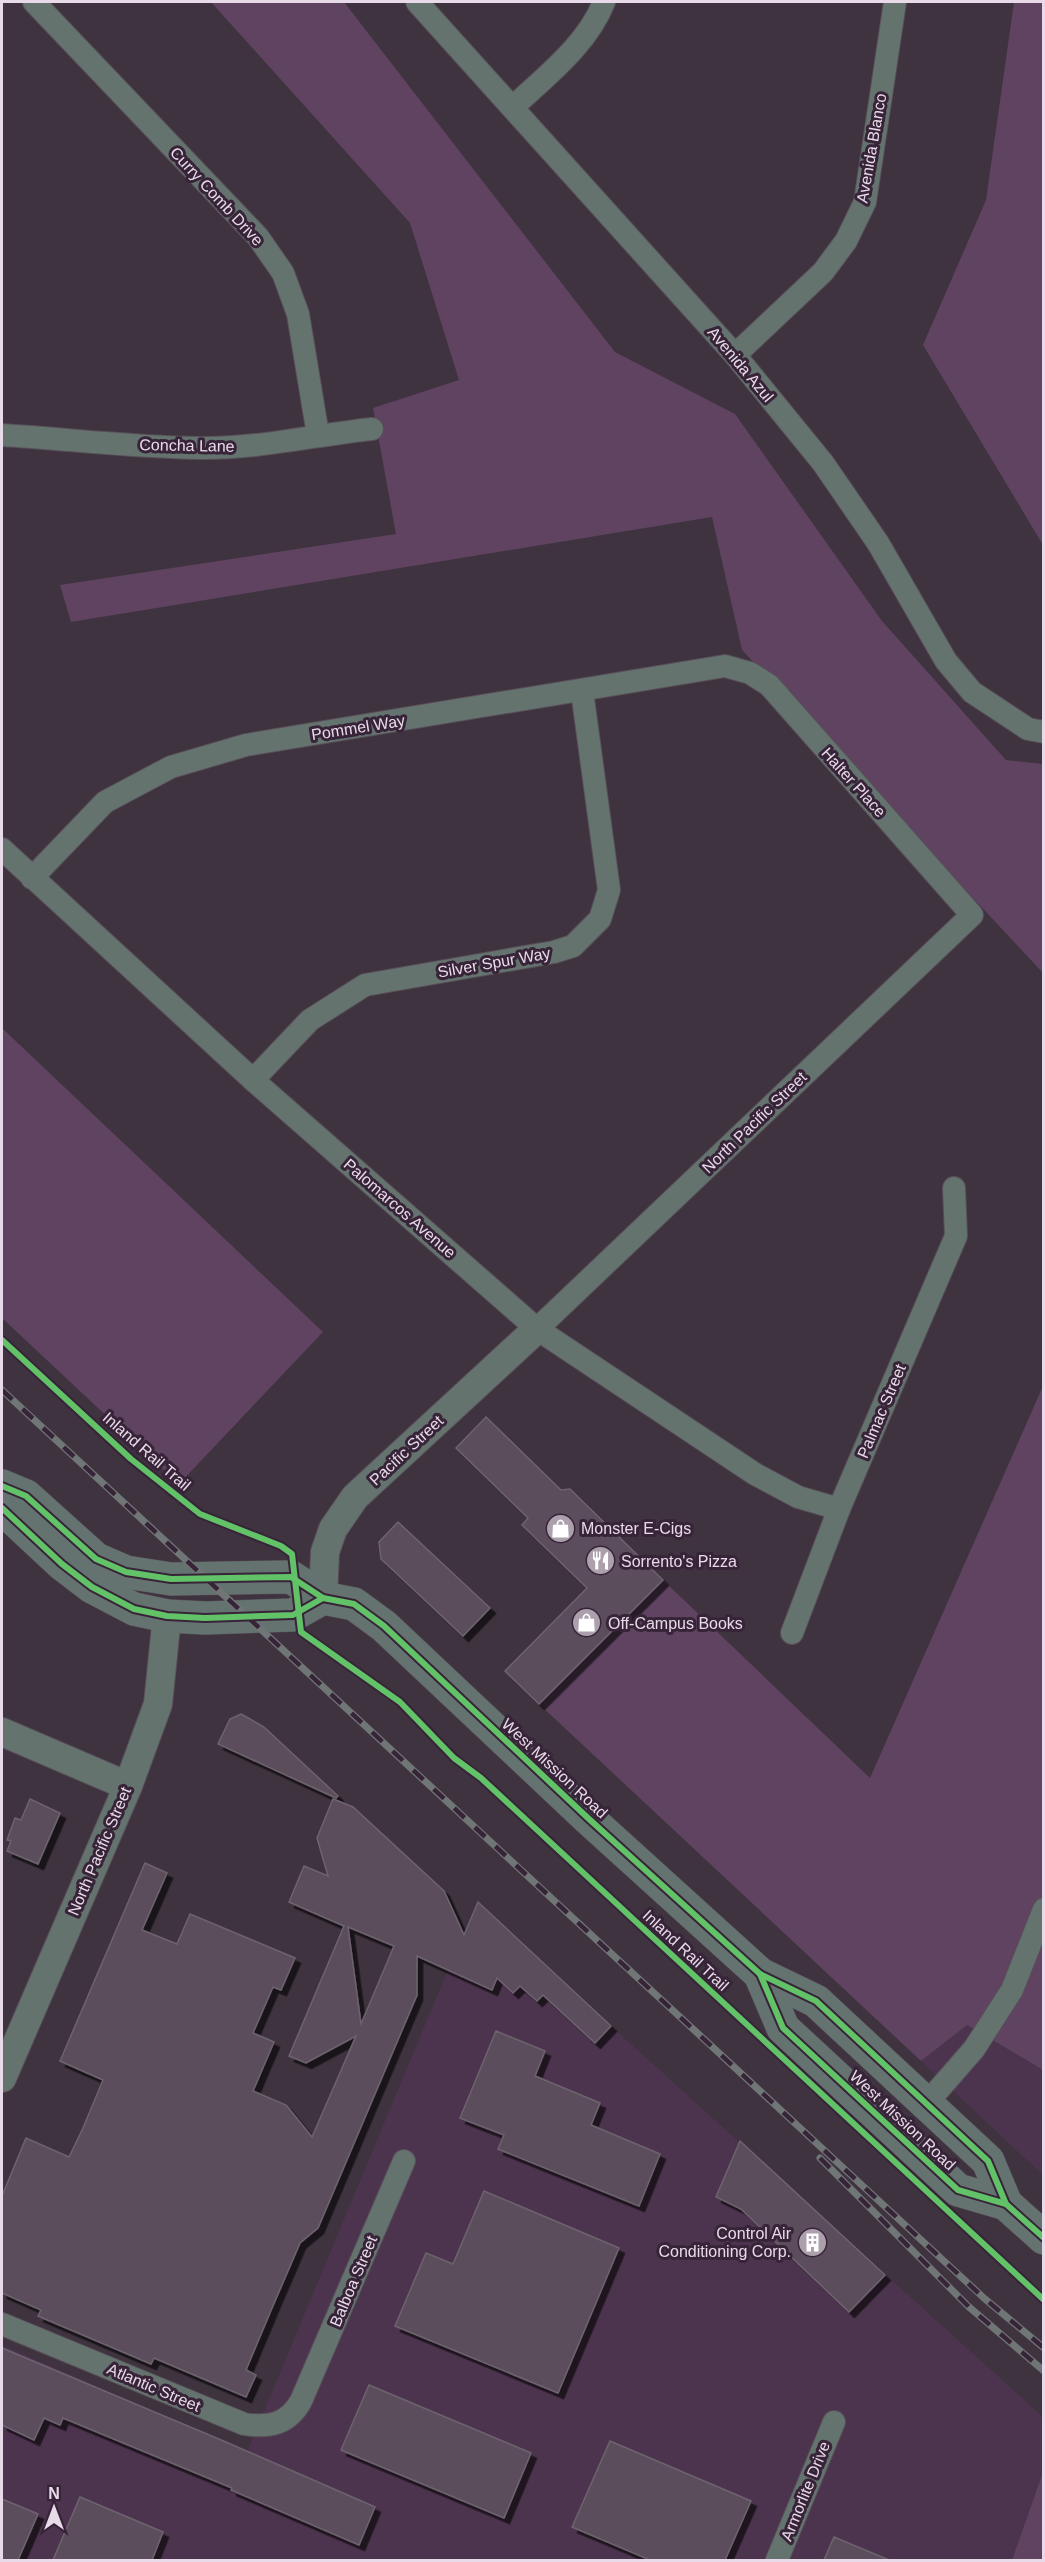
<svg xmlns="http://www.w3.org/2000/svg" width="1045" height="2562" font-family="Arial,sans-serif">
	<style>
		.built { fill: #4d344e }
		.green { fill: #5f4360 }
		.building { fill: #5b4d5c; stroke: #6d636e; stroke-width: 1.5; fill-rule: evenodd; filter: url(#shadow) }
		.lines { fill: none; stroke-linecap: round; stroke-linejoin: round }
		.minor-casing { stroke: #584f59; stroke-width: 24 }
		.tertiary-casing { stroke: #584f59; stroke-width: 30 }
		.primary-casing { stroke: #584f59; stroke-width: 34 }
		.minor { stroke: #65736f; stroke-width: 22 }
		.tertiary { stroke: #65736f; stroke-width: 28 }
		.primary { stroke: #657370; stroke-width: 33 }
		.rail-casing { stroke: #707575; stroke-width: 7 }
		.rail { stroke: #382439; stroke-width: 4.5; stroke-dasharray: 14; stroke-linecap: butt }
		.cycleway-casing { stroke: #382439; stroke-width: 10 }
		.cycleway { stroke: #61c268; stroke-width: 6 }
		.labels { text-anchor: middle; stroke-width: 6; stroke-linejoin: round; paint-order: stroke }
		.street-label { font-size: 16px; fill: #e8dae8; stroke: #382439 }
		.poi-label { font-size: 16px; fill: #e8dae8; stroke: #382439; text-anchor: start }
	</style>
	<defs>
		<filter id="shadow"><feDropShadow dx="5.5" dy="5.5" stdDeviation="0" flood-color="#0009"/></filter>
	</defs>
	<rect width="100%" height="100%" fill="#3e333f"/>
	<g class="built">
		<path d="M478,1902L611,2026L1043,2417V2472L1012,2560H2V2345L247,2452L448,1970Z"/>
		<path d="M966,2025L1043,2070V2175L921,2061Z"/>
	</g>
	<g class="green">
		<path d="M211,2H344L615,352L735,414L882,621L1006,760L1043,764V973L742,650L712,517L71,622L60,585L396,534L373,408L459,380L410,223Z"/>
		<path d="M1014,2H1043V545L923,345L986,200Z"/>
		<path d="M2,1028L323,1332L179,1484L2,1318Z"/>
		<path d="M1043,1386V2070L967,2025L921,2061L539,1704L663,1580L870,1778Z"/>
		<path d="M1043,2472V2560H1012Z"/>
	</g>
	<g class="building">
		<path d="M486,1417L561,1490L570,1489L663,1580L539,1704L505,1671L587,1588L522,1525L528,1518L456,1448Z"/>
		<path d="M398,1522L490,1608L463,1636L381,1559L379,1542Z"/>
		<path d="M241,1714L264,1727L338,1796L336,1798L218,1744L230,1719Z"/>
		<path d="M30,1799L60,1813L38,1864L7,1851L11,1841L7,1840L15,1818L21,1820Z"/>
		<path d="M333,1799L353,1807L444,1891L464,1935L478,1902L611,2026L595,2043L543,1995L537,2001L520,1986L513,1993L497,1978L492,1990L417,1956V1995L318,2228L300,2243L272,2308L246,2370L256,2375L246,2397L154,2358L151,2364L38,2316L41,2310L2,2293V2196L26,2138L69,2157L83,2128L103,2080L60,2061L145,1863L167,1873L142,1930L177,1944L190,1914L295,1958L281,1990L273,1987L253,2033L274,2042L253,2091L286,2105L312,2137L356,2036L306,2063L289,2056L344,1926L289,1902L304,1866L328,1876L317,1838ZM348,1927L394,1946L361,2024Z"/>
		<path d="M496,2031L545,2051L535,2076L600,2103L591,2125L660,2154L639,2206L498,2149L504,2135L460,2118Z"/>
		<path d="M740,2141L885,2275L849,2312L741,2209L716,2197Z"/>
		<path d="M484,2191L619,2248L558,2393L395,2326L426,2253L453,2264Z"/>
		<path d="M2,2348L226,2442L375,2507L359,2545L231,2490L232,2488L63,2418L60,2425L44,2418L34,2440L2,2425Z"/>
		<path d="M369,2385L531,2453L504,2518L341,2450Z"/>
		<path d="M610,2441L751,2501L725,2560H650L572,2527Z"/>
		<path d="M80,2497L163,2532L152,2560H53Z"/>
		<path d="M2,2499L38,2514L18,2560H2Z"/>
		<path d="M834,2537L889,2560H824Z"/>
	</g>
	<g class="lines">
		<defs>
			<g id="minor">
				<path d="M34,2L258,237L283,273L298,314L318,435"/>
				<path d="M417,2L735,355L823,463L878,543L946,661L972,692L1028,729L1044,732"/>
				<path d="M513,107C546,76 587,45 604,2"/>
				<path d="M735,355L823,272L846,241L865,202L895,2"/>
				<path d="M2,435C67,439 133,447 199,448C257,449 314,435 372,429"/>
				<path d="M2,849L253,1080L537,1329L755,1474L798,1497L839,1509"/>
				<path d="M32,878L105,802L171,767L246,745L725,666L750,673L769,685L972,915L537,1329"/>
				<path d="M253,1080L310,1020L365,985L554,952L573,946L600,919L609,890L582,691"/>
				<path d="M792,1633L839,1509L956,1236L954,1188"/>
				<path d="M926,2104L974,2049L1012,1990L1044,1909"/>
				<path d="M2,2324L244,2424C270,2428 288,2424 301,2401L404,2161"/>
				<path d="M777,2560L834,2422"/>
			</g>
			<g id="tertiary">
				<path d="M323,1598L325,1552L333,1529L355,1497L537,1329"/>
				<path d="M2,1732L128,1786"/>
				<path d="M2,2078L128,1786L158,1704L167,1616"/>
			</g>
			<g id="primary">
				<path d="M2,1486L26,1496L96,1559L126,1572L171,1579L291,1577L323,1598L354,1604L384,1626L589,1819L760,1974L816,2001L988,2161L1006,2204"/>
				<path d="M2,1508L62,1564L92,1587L134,1609L167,1616L205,1618L293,1615L323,1598"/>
				<path d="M760,1974L783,2028L958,2190L1006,2204L1044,2238"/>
			</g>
		</defs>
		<use href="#minor" class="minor-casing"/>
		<use href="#tertiary" class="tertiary-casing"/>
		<use href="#primary" class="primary-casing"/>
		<use href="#minor" class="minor"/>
		<use href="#tertiary" class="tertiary"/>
		<use href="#primary" class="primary"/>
		<defs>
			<g id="rail">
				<path d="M2,1390L985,2299L1044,2348"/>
				<path d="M820,2158L969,2307L1044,2371"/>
			</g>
		</defs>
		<use href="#rail" class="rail-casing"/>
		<use href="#rail" class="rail"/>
		<defs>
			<g id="cycleway">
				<path d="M2,1340L131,1459L200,1514L281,1546L292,1554L301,1632L400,1702L454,1758L481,1778L1044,2300"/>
				<path d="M2,1486L26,1496L96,1559L126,1572L171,1579L291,1577L323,1598L354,1604L384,1626L589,1819L760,1974L816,2001L988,2161L1006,2204"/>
				<path d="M2,1508L62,1564L92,1587L134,1609L167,1616L205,1618L293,1615L323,1598"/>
				<path d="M760,1974L783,2028L958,2190L1006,2204L1044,2238"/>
			</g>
		</defs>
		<use href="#cycleway" class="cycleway-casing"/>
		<use href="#cycleway" class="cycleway"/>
	</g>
	<defs>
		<symbol id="shop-disc" viewBox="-11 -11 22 22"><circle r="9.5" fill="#aca0ad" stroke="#382439"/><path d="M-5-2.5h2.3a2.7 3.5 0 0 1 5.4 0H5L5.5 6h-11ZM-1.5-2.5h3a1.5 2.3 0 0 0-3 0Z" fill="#fff"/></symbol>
		<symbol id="restaurant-disc" viewBox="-11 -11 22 22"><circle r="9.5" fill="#aca0ad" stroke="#382439"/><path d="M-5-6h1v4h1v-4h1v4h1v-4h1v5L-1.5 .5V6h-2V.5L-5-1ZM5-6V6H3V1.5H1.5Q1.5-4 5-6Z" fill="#fff"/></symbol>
		<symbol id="building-disc" viewBox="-11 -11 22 22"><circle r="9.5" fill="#aca0ad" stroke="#382439"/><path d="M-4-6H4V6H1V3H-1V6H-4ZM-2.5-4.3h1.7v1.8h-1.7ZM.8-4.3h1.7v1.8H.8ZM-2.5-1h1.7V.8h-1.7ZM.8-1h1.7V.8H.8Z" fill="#fff"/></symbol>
	</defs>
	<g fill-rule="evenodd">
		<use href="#shop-disc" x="544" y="1512" width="33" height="33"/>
		<use href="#restaurant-disc" x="584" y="1544" width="33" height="33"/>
		<use href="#shop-disc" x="570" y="1606" width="33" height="33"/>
		<use href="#building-disc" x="796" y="2226" width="33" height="33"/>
	</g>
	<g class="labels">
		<g class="street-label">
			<text transform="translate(871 148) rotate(-80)" y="6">Avenida Blanco</text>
			<text transform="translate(217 196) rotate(47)" y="6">Curry Comb Drive</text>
			<text transform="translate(741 364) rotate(50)" y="6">Avenida Azul</text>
			<text transform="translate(187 445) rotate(1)" y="6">Concha Lane</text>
			<text transform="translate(358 727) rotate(-9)" y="6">Pommel Way</text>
			<text transform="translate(854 782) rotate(48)" y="6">Halter Place</text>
			<text transform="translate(494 962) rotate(-10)" y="6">Silver Spur Way</text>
			<text transform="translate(754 1122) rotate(-44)" y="6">North Pacific Street</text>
			<text transform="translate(400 1208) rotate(41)" y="6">Palomarcos Avenue</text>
			<text transform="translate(881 1411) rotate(-67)" y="6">Palmac Street</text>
			<text transform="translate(406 1450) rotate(-43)" y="6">Pacific Street</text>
			<text transform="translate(147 1451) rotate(41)" y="6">Inland Rail Trail</text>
			<text transform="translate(555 1768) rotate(43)" y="6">West Mission Road</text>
			<text transform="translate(99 1851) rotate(-67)" y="6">North Pacific Street</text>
			<text transform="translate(686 1950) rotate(43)" y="6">Inland Rail Trail</text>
			<text transform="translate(903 2120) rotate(43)" y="6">West Mission Road</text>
			<text transform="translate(353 2281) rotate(-67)" y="6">Balboa Street</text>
			<text transform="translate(154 2387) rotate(23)" y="6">Atlantic Street</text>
			<text transform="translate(805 2491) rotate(-68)" y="6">Armorlite Drive</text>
		</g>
		<g class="poi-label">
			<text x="581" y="1534">Monster E-Cigs</text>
			<text x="621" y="1567">Sorrento's Pizza</text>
			<text x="608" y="1629">Off-Campus Books</text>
			<text x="791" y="2239" text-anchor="end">Control Air<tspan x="791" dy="18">Conditioning Corp.</tspan></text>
		</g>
	</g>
	<rect width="1045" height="2562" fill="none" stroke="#e8dae8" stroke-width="6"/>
	<g transform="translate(54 2508)" stroke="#382439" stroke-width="4.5" paint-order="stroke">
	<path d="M0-4.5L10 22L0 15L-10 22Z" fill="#e8dae8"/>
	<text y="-9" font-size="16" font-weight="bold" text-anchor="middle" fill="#e8dae8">N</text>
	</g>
</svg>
